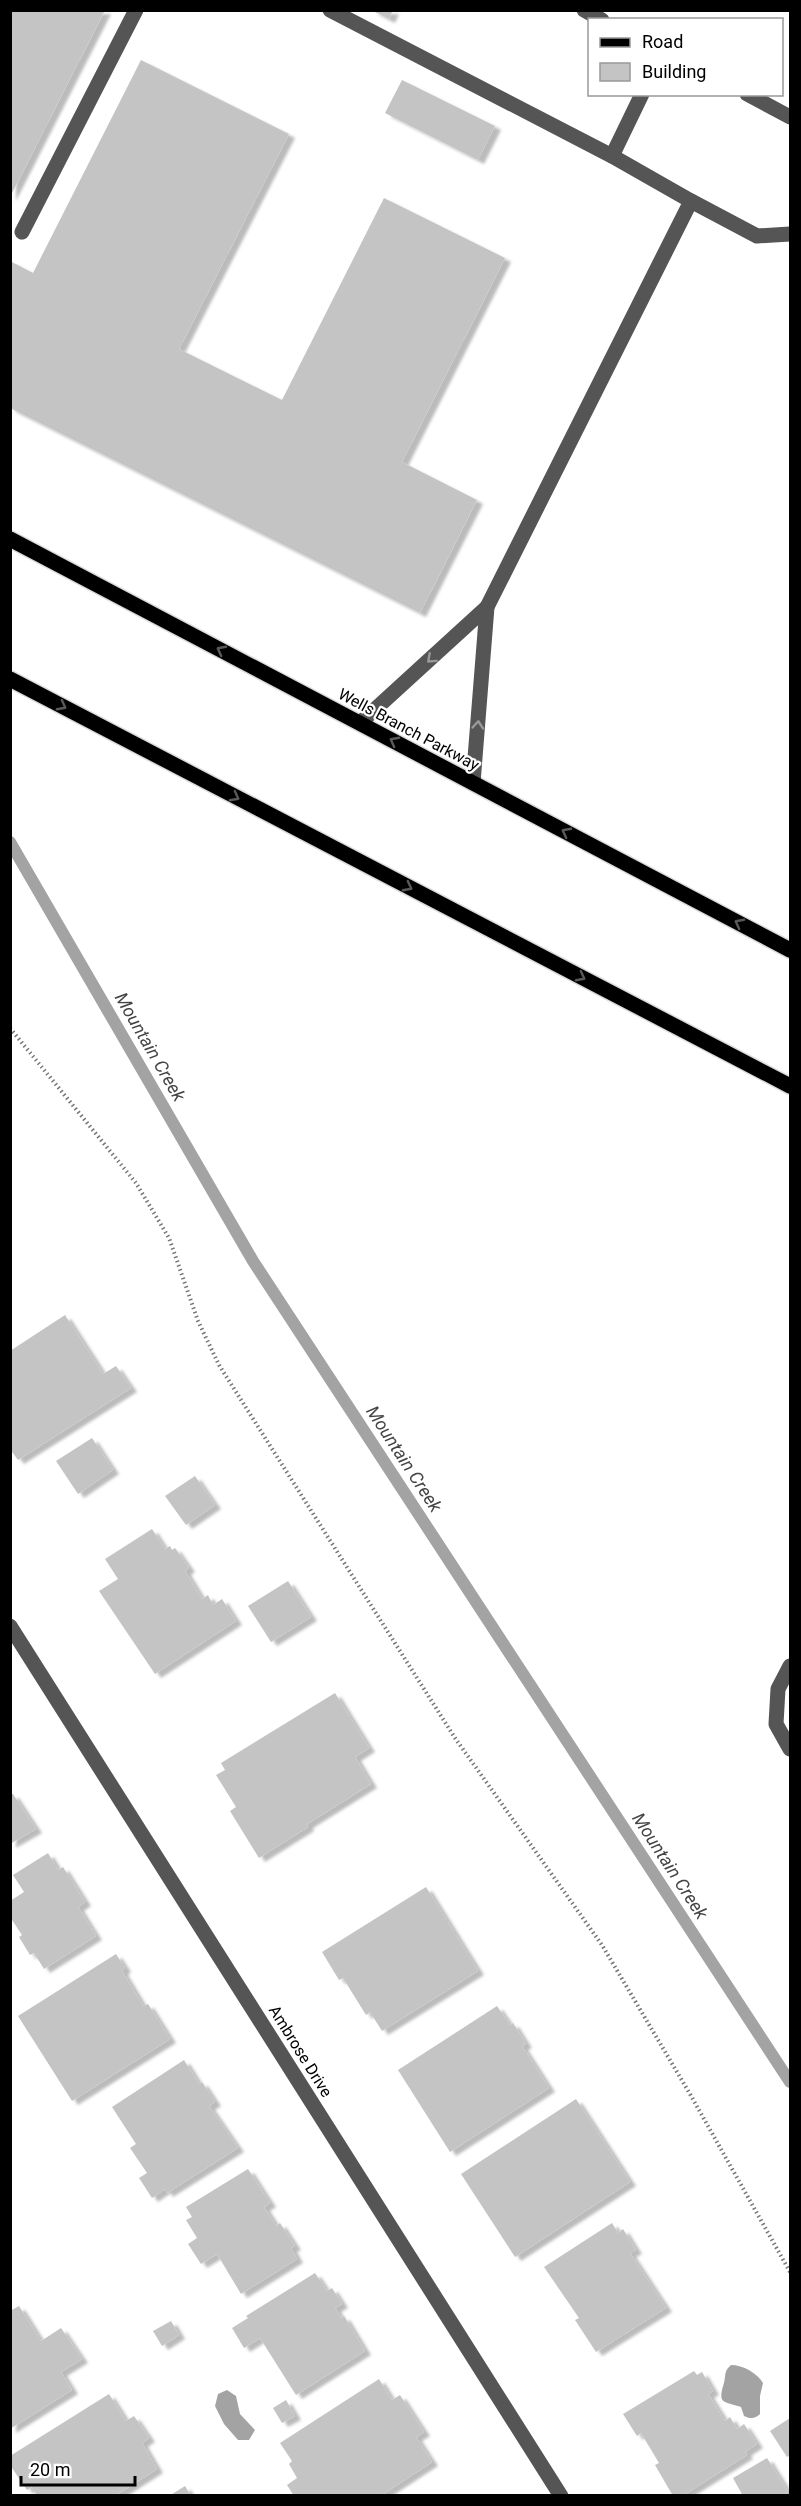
<svg xmlns="http://www.w3.org/2000/svg" width="801" height="2506" font-family="Roboto,sans-serif">
	<style>
		.water { fill: #a3a3a3 }
		.lines { fill: none; stroke-linecap: round; stroke-linejoin: round }
		.stream { stroke: #a3a3a3; stroke-width: 12 }
		.building { fill: #c4c4c4; filter: url(#shadow) }
		.major-casing { stroke: #dbdbdb; stroke-width: 18 }
		.path { stroke: #777; stroke-width: 4; stroke-dasharray: 1.5 3; stroke-linecap: butt }
		.minor { stroke: #555; stroke-width: 15 }
		.major { stroke: #000; stroke-width: 15 }
		.oneway { stroke: #595959 }
		.oneway2 { stroke: #999 }
		.labels { text-anchor: middle; stroke-width: 4.5; stroke-linejoin: round; paint-order: stroke }
		.street-label { font-size: 16px; fill: #000; stroke: #fff }
		.water-label { font-size: 18px; font-style: italic; fill: #444; stroke: #fff }
	</style>
	<defs>
		<filter id="shadow"><feDropShadow dx="6" dy="4" stdDeviation="1.5" flood-color="#0004"/></filter>
	</defs>
	<rect width="100%" height="100%" fill="#fff"/>
	<g class="water">
		<path d="M731,2365C743,2365 757,2373 763,2383L760,2396V2414C755,2419 750,2419 744,2416L741,2407C724,2401 717,2405 724,2383C726,2374 724,2371 731,2365Z"/>
		<path d="M227,2390L236,2396L240,2414L255,2430L249,2440H238L224,2424L215,2406L218,2394Z"/>
	</g>
	<g class="lines">
		<path class="stream" d="M10,842L253,1261L790,2082"/>
	</g>
	<g class="building">
		<path d="M10,10H105L10,197Z"/>
		<path d="M371,10H393L389,19Z"/>
		<path d="M141,60L289,134L179,349L282,400L384,198L505,258L402,462L477,500L420,613L10,408V261L33,273Z"/>
		<path d="M402,80L495,126L478,160L385,113Z"/>
		<path d="M65,1315L103,1374L116,1366L131,1388L18,1460L10,1449V1351Z"/>
		<path d="M92,1438L113,1470L78,1494L56,1461Z"/>
		<path d="M195,1476L215,1505L186,1525L165,1496Z"/>
		<path d="M152,1529L165,1549L170,1546L172,1550L175,1548L189,1568L185,1571L202,1599L208,1595L213,1605L222,1599L236,1621L155,1674L99,1591L118,1579L105,1559Z"/>
		<path d="M288,1581L311,1617L271,1642L248,1606Z"/>
		<path d="M335,1693L369,1748L355,1757L371,1784L307,1824L308,1827L259,1858L230,1811L236,1807L216,1775L225,1770L221,1763Z"/>
		<path d="M13,1794L36,1829L10,1844V1795Z"/>
		<path d="M48,1853L58,1870L63,1867L85,1902L78,1907L96,1936L44,1969L34,1953L30,1955L19,1937L22,1935L10,1917V1901L24,1892L13,1875Z"/>
		<path d="M426,1887L478,1971L382,2031L370,2012L366,2015L343,1978L339,1980L322,1952Z"/>
		<path d="M116,1954L125,1968L122,1971L143,2006L148,2004L170,2039L72,2101L18,2016Z"/>
		<path d="M497,2006L510,2025L513,2023L526,2044L522,2046L549,2088L450,2152L398,2070Z"/>
		<path d="M184,2060L199,2084L202,2082L215,2102L209,2106L238,2148L167,2193L165,2189L152,2198L139,2178L147,2173L130,2148L136,2144L112,2107Z"/>
		<path d="M576,2099L630,2182L515,2257L461,2174Z"/>
		<path d="M248,2169L270,2203L264,2207L276,2226L280,2223L295,2246L291,2248L297,2259L241,2294L217,2254L201,2264L188,2244L197,2238L186,2220L192,2217L186,2207Z"/>
		<path d="M612,2223L618,2233L623,2229L636,2250L630,2253L666,2308L596,2352L575,2320L579,2318L544,2267Z"/>
		<path d="M315,2273L327,2291L332,2288L342,2304L335,2308L341,2318L344,2316L365,2351L296,2395L260,2338L244,2348L232,2328L248,2318L246,2316Z"/>
		<path d="M19,2306L41,2341L61,2328L82,2359L61,2372L72,2390L10,2429V2311Z"/>
		<path d="M171,2321L179,2335L162,2346L153,2331Z"/>
		<path d="M694,2371L697,2375L702,2372L713,2391L708,2394L725,2421L730,2417L737,2429L744,2424L757,2444L745,2452L747,2455L682,2496H673L655,2465L659,2463L641,2433L637,2436L623,2414Z"/>
		<path d="M379,2379L392,2400L400,2395L420,2426L424,2432L416,2437L432,2462L380,2496H294L287,2485L297,2478L289,2464L292,2461L280,2443Z"/>
		<path d="M109,2394L126,2421L134,2416L149,2438L142,2443L157,2469L115,2496H37L32,2487L27,2490L10,2465V2456Z"/>
		<path d="M286,2400L295,2416L282,2423L273,2408Z"/>
		<path d="M790,2418V2455L787,2457L770,2431Z"/>
		<path d="M767,2458L788,2492L782,2496H743L733,2478Z"/>
		<path d="M185,2486L191,2496H169Z"/>
	</g>
	<g class="lines">
		<defs>
			<g id="major">
				<path d="M10,539L790,950"/>
				<path d="M10,679L790,1086"/>
			</g>
		</defs>
		<use href="#major" class="major-casing"/>
		<path class="path" d="M10,1028L136,1183L169,1238L198,1321L219,1365L455,1738L602,1945L690,2094L790,2272"/>
		<g class="minor">
			<path d="M330,10L612,156L691,201L487,607"/>
			<path d="M584,10L602,20"/>
			<path d="M747,94L790,117"/>
			<path d="M612,156L642,94"/>
			<path d="M691,201L757,236L790,234"/>
			<path d="M22,232L136,10"/>
			<path d="M360,723L487,607L473,783"/>
			<path d="M10,1626L561,2496"/>
			<path d="M790,1666L778,1689L776,1724L790,1749"/>
		</g>
		<use href="#major" class="major"/>
	</g>
	<defs><path id="oneway-chevron" d="M-2-3.5L2.5 0L-2 3.5" fill="none" stroke-width="1.6" stroke-linecap="round" stroke-linejoin="round" transform="scale(1.5)"/></defs>
	<g class="oneway">
		<use href="#oneway-chevron" transform="translate(221 650) rotate(-152)"/>
		<use href="#oneway-chevron" transform="translate(62 706) rotate(28)"/>
		<use href="#oneway-chevron" transform="translate(394 741) rotate(-152)"/>
		<use href="#oneway-chevron" transform="translate(235 797) rotate(28)"/>
		<use href="#oneway-chevron" transform="translate(566 832) rotate(-152)"/>
		<use href="#oneway-chevron" transform="translate(408 887) rotate(28)"/>
		<use href="#oneway-chevron" transform="translate(739 923) rotate(-152)"/>
		<use href="#oneway-chevron" transform="translate(581 977) rotate(28)"/>
	</g>
	<g class="oneway2">
		<use href="#oneway-chevron" transform="translate(431 659) rotate(138)"/>
		<use href="#oneway-chevron" transform="translate(478 725) rotate(-85)"/>
	</g>
	<g class="labels">
		<g class="street-label">
			<text transform="translate(409 729) rotate(28)" y="6">Wells Branch Parkway</text>
			<text transform="translate(301 2051) rotate(58)" y="6">Ambrose Drive</text>
		</g>
		<g class="water-label">
			<text transform="translate(150 1047) rotate(60)" y="6">Mountain Creek</text>
			<text transform="translate(404 1459) rotate(57)" y="6">Mountain Creek</text>
			<text transform="translate(670 1866) rotate(57)" y="6">Mountain Creek</text>
		</g>
	</g>
	<rect width="801" height="2506" fill="none" stroke="#000000" stroke-width="24"/>
	<rect x="588" y="18" width="195" height="78" fill="#ffffff" stroke="#999999" stroke-width="1.5"/>
	<rect x="600" y="38" width="30" height="9" fill="#000000" stroke="#999999" stroke-width="1.5"/>
	<text x="642" y="48" font-size="18" fill="#000000">Road</text>
	<rect x="600" y="63" width="30" height="18" fill="#c4c4c4" stroke="#999999" stroke-width="1.5"/>
	<text x="642" y="78" font-size="18" fill="#000000">Building</text>
	<path d="M21 2476v9h114v-9" fill="none" stroke="#000000" stroke-width="3"/>
	<text x="30" y="2476" font-size="18" fill="#000000" stroke="#ffffff" stroke-width="4.5" paint-order="stroke">20 m</text>
</svg>
